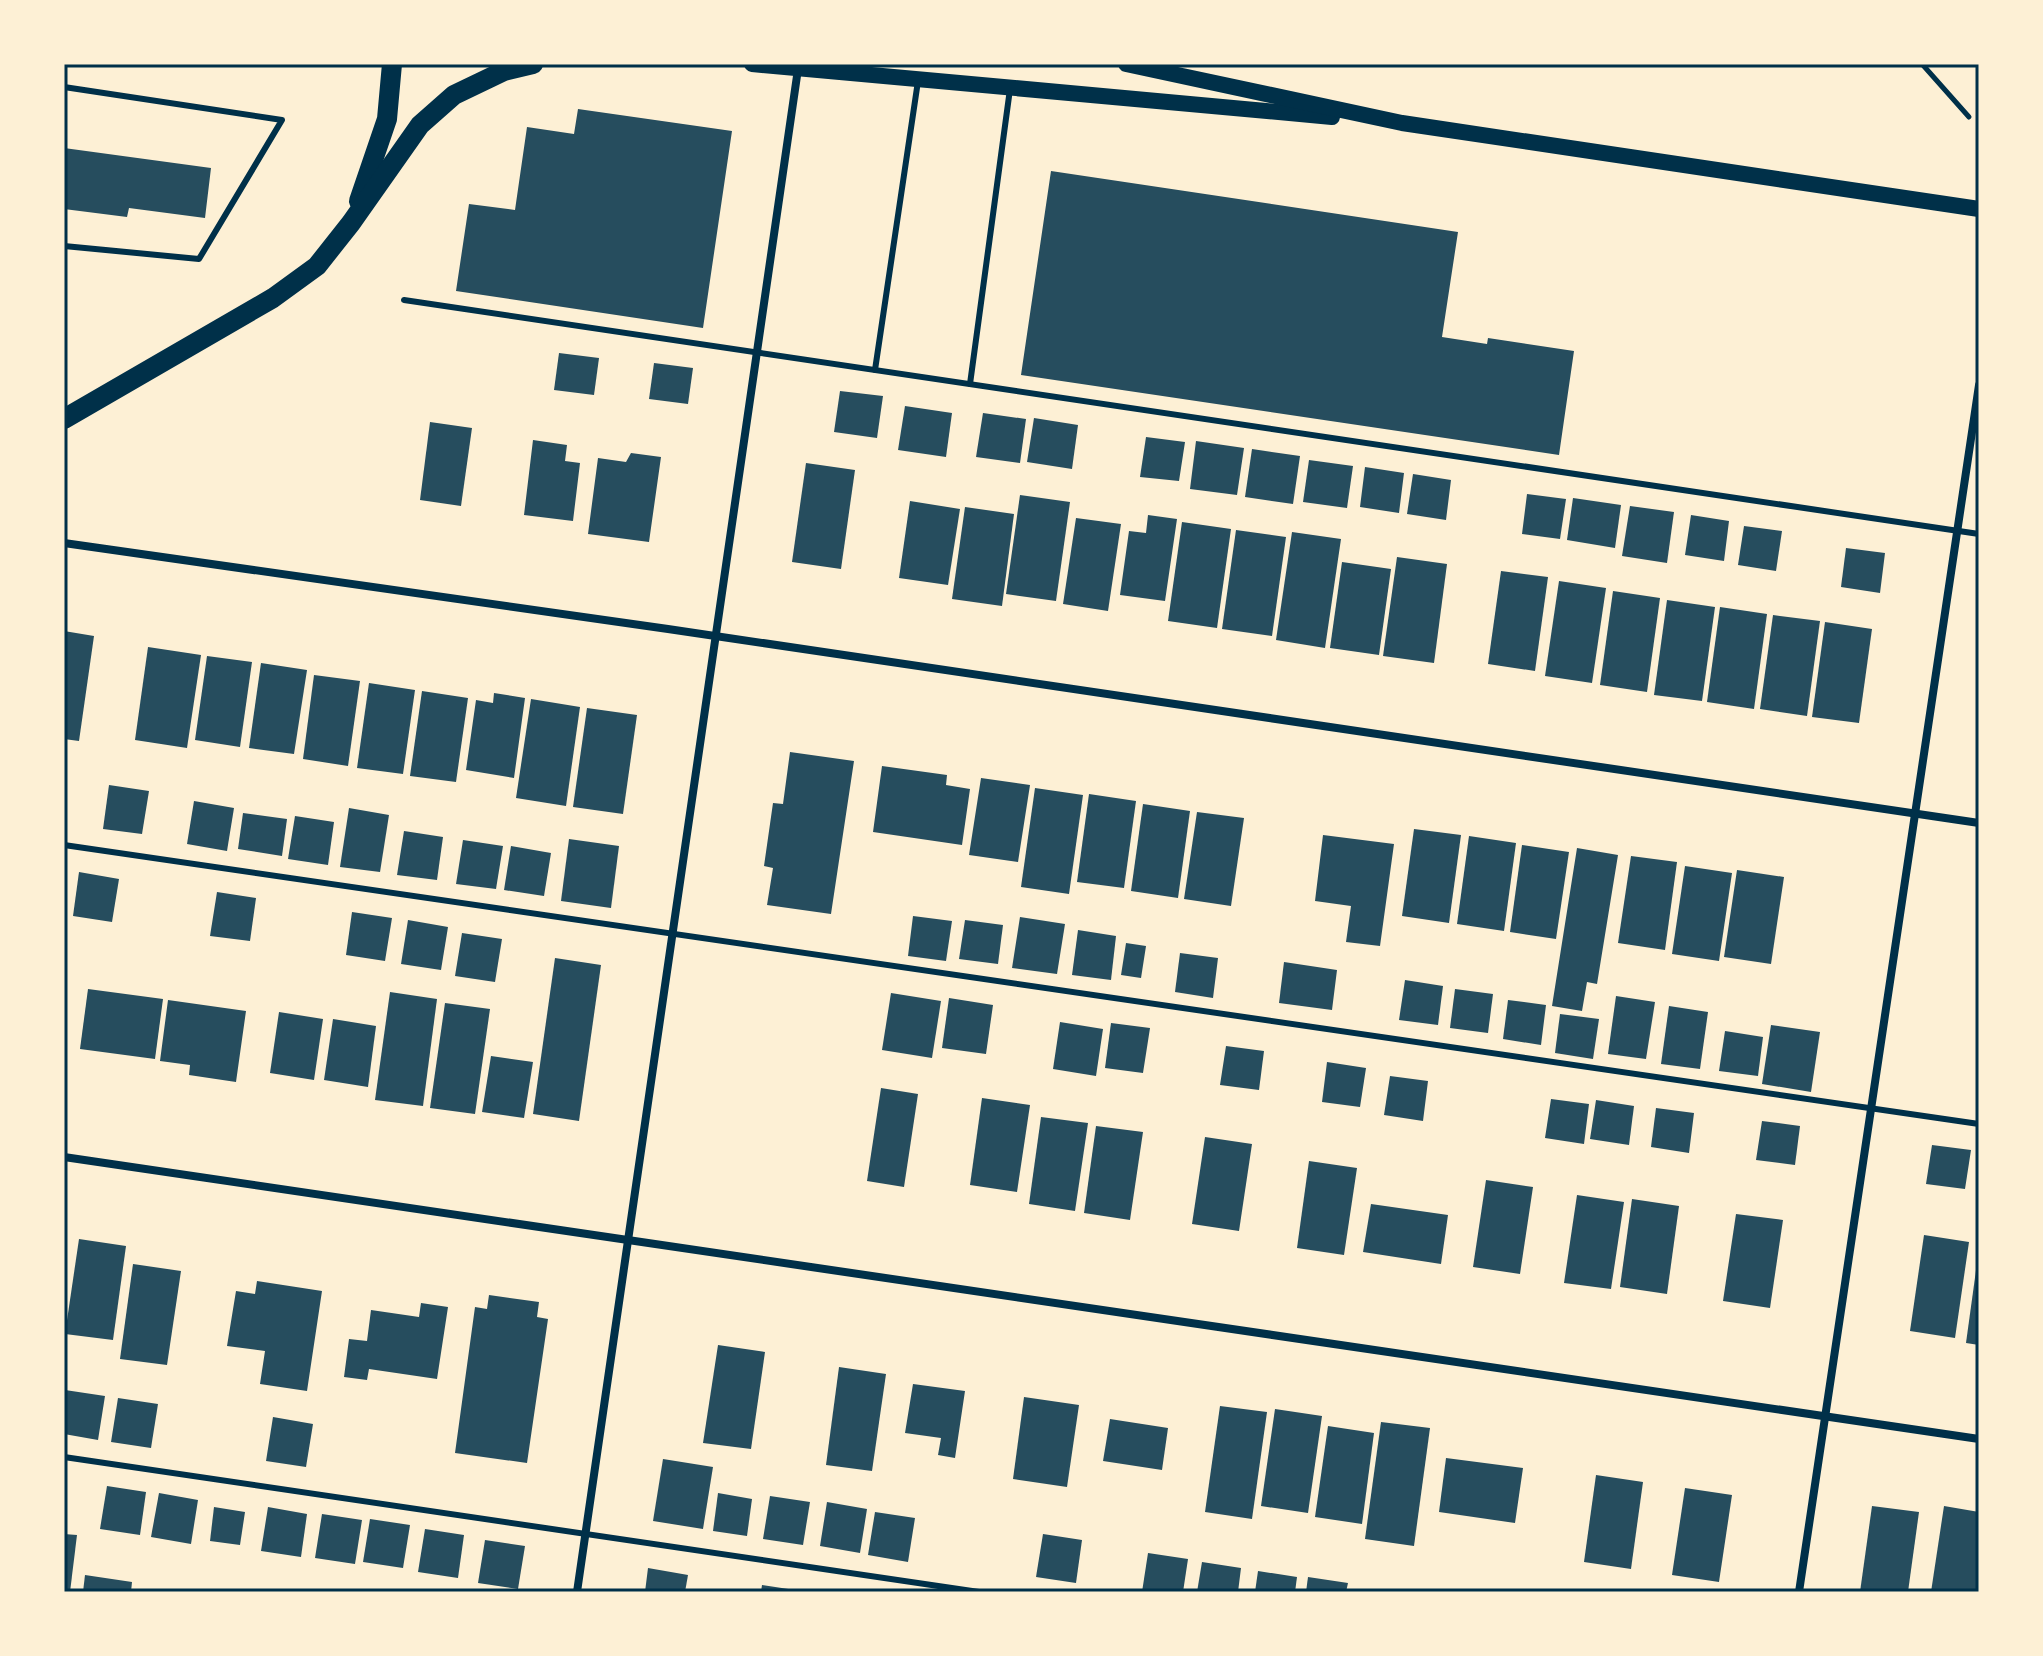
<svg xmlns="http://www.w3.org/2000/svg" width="2043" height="1656" font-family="Lato,sans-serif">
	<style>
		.building { fill: #264d5e }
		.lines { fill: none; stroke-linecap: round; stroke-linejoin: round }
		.path { stroke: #003049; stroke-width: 5 }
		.service { stroke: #003049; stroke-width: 6 }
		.minor { stroke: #003049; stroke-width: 8 }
		.secondary { stroke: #003049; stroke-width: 16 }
		.primary { stroke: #003049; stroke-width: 20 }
		.neatline { fill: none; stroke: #003049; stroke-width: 3 }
	</style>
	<rect width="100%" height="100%" fill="#fdf0d5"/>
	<g class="building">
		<path d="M578,109L732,131L703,328L456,291L469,204L515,210L527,127L574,134Z"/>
		<path d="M64,148L211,168L205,218L129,208L127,217L64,209Z"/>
		<path d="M1051,171L1458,232L1442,337L1487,344L1488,338L1574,351L1559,455L1021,375Z"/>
		<path d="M559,353L599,358L594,395L554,390Z"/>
		<path d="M654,363L693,368L688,404L649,399Z"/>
		<path d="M840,391L883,396L877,438L834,432Z"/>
		<path d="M905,406L952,413L946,457L898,450Z"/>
		<path d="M983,413L1026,419L1020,463L976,457Z"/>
		<path d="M1034,418L1078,425L1072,469L1027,462Z"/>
		<path d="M430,422L472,428L461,506L420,500Z"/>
		<path d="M1146,437L1185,442L1179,481L1140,477Z"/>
		<path d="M533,440L567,445L565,461L580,463L573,521L524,515Z"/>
		<path d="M1196,441L1244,448L1237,495L1190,489Z"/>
		<path d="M1252,449L1300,456L1293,504L1245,497Z"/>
		<path d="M631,453L661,457L649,542L588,534L598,458L626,462Z"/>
		<path d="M1309,460L1353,466L1347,508L1303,502Z"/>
		<path d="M806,463L855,470L841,569L792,562Z"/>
		<path d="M1365,467L1404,473L1399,513L1360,507Z"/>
		<path d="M1413,474L1451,480L1446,520L1407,514Z"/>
		<path d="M1527,494L1566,499L1560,539L1522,534Z"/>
		<path d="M1020,495L1070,502L1056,601L1006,594Z"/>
		<path d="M1573,498L1621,505L1615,548L1567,540Z"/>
		<path d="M910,501L960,509L948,585L899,578Z"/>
		<path d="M1630,506L1674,512L1667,563L1622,556Z"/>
		<path d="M965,507L1014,514L1002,606L952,599Z"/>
		<path d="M1148,515L1177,519L1165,601L1120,595L1129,531L1146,533Z"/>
		<path d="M1691,515L1729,521L1724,561L1685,555Z"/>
		<path d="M1076,518L1121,524L1108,611L1063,604Z"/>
		<path d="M1182,522L1231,529L1217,628L1168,621Z"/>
		<path d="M1744,526L1782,531L1776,571L1738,565Z"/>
		<path d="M1236,530L1286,537L1272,636L1222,629Z"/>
		<path d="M1292,532L1341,539L1325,648L1276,640Z"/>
		<path d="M1846,548L1885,553L1880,593L1841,587Z"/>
		<path d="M1397,557L1447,564L1434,663L1383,656Z"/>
		<path d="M1342,562L1391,569L1379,655L1330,648Z"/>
		<path d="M1501,571L1548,577L1535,671L1488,664Z"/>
		<path d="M1559,581L1606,588L1592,683L1545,676Z"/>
		<path d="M1613,591L1660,598L1647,692L1600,685Z"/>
		<path d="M1667,600L1715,607L1702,701L1654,695Z"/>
		<path d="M1720,607L1767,614L1754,709L1707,702Z"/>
		<path d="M1773,615L1820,621L1807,716L1760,709Z"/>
		<path d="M1825,622L1872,629L1859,723L1812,717Z"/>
		<path d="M64,631L94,636L79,741L64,739Z"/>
		<path d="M148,647L201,655L187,748L135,740Z"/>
		<path d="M207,656L252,662L240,747L195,740Z"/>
		<path d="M261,663L307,670L294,754L249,748Z"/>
		<path d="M314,675L360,681L348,766L303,759Z"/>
		<path d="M369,683L415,690L403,774L357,768Z"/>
		<path d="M422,691L468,698L456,782L410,776Z"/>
		<path d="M494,693L525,698L514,778L466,770L476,700L493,703Z"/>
		<path d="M531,699L580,707L566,806L516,798Z"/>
		<path d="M587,708L637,715L623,814L573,807Z"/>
		<path d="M790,752L854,761L831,914L767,905L773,868L764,866L773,803L783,804Z"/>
		<path d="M882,766L947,775L946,785L970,789L962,845L873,832Z"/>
		<path d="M981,778L1030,785L1018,862L969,855Z"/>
		<path d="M109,785L149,791L142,834L103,829Z"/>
		<path d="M1035,788L1083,795L1069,894L1021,887Z"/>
		<path d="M1089,794L1136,801L1124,888L1077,882Z"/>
		<path d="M194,801L234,808L227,851L187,844Z"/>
		<path d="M1143,804L1190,811L1178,898L1131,891Z"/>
		<path d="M349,808L389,815L380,872L340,867Z"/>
		<path d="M1197,812L1244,818L1231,906L1184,899Z"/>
		<path d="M243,813L287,819L282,856L238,849Z"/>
		<path d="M295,816L334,822L328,865L288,859Z"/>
		<path d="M1414,829L1461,835L1449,923L1402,916Z"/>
		<path d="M404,831L443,837L437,880L397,875Z"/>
		<path d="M1323,835L1394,844L1380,946L1346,942L1351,906L1315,901Z"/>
		<path d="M1469,836L1516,843L1504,931L1457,924Z"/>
		<path d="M569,839L619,846L611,908L561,901Z"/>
		<path d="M463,840L503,846L496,889L456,884Z"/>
		<path d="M1522,845L1569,852L1556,939L1510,932Z"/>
		<path d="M511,846L551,853L544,896L504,890Z"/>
		<path d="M1577,848L1618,855L1597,984L1587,982L1582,1011L1552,1006Z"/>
		<path d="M1631,856L1677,862L1665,950L1618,943Z"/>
		<path d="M1685,866L1732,873L1719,961L1672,954Z"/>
		<path d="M1737,870L1784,877L1771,964L1724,957Z"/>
		<path d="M79,872L119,879L112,922L73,916Z"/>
		<path d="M217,892L256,898L250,941L210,936Z"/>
		<path d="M352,912L392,918L385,961L346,955Z"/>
		<path d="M913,916L952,921L946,961L908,956Z"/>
		<path d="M1020,917L1065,924L1057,974L1012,968Z"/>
		<path d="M408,920L448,927L441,970L401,964Z"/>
		<path d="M965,920L1003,925L998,964L959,959Z"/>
		<path d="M1078,930L1116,936L1111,980L1072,975Z"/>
		<path d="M462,933L502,939L495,982L455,976Z"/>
		<path d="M1126,943L1146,946L1141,978L1121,975Z"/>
		<path d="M1180,953L1218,958L1213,998L1175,992Z"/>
		<path d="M555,958L601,965L579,1121L533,1114Z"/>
		<path d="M1284,962L1337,970L1332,1010L1279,1003Z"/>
		<path d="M1405,980L1443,986L1438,1025L1399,1020Z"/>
		<path d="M88,989L163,999L155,1059L80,1049Z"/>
		<path d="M1455,989L1493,994L1488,1033L1450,1028Z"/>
		<path d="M390,992L437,999L423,1106L375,1100Z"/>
		<path d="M891,993L941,1001L932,1058L882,1050Z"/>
		<path d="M1616,996L1655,1002L1646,1059L1608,1054Z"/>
		<path d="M949,998L993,1005L986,1054L942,1048Z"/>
		<path d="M168,1000L246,1011L236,1082L189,1075L190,1065L160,1061Z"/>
		<path d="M1508,1000L1546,1005L1541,1045L1503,1039Z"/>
		<path d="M445,1003L490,1009L475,1114L430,1108Z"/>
		<path d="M1669,1006L1708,1012L1700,1069L1661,1064Z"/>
		<path d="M279,1012L323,1019L314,1080L270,1073Z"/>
		<path d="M1560,1014L1599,1019L1593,1059L1555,1053Z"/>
		<path d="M333,1019L376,1026L368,1087L324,1080Z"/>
		<path d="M1060,1022L1103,1029L1096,1076L1053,1069Z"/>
		<path d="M1111,1023L1150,1028L1143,1073L1105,1068Z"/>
		<path d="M1771,1025L1820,1032L1811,1092L1762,1084Z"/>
		<path d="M1725,1031L1763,1037L1758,1076L1719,1071Z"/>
		<path d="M1226,1046L1264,1051L1259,1090L1220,1085Z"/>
		<path d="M491,1056L533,1062L524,1118L482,1112Z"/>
		<path d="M1327,1062L1366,1068L1360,1107L1322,1102Z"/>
		<path d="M1390,1076L1428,1081L1423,1121L1384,1115Z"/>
		<path d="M881,1088L918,1094L904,1187L867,1181Z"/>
		<path d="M982,1098L1030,1105L1017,1192L970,1185Z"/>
		<path d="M1551,1099L1589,1104L1584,1144L1545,1138Z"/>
		<path d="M1596,1100L1634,1106L1629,1145L1590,1139Z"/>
		<path d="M1656,1108L1694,1113L1689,1153L1651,1147Z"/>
		<path d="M1041,1117L1088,1123L1075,1211L1029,1204Z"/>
		<path d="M1762,1121L1800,1126L1795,1165L1756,1160Z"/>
		<path d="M1096,1126L1143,1132L1130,1220L1084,1213Z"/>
		<path d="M1205,1137L1252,1144L1239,1231L1192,1224Z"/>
		<path d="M1932,1145L1971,1150L1965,1189L1926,1184Z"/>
		<path d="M1309,1161L1357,1168L1344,1255L1297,1248Z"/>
		<path d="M1486,1180L1533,1187L1520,1274L1473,1267Z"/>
		<path d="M1577,1195L1624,1202L1611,1289L1564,1283Z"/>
		<path d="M1632,1199L1679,1206L1667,1294L1620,1287Z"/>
		<path d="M1371,1204L1448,1215L1441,1264L1363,1252Z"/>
		<path d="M1736,1214L1783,1220L1770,1308L1723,1301Z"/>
		<path d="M1924,1235L1969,1242L1955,1338L1910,1331Z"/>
		<path d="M79,1239L126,1246L113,1340L65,1334Z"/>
		<path d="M1977,1263H1979V1345L1966,1343Z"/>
		<path d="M133,1264L181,1271L167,1365L120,1359Z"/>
		<path d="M257,1281L322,1291L307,1391L260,1384L265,1351L227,1346L236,1291L255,1294Z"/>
		<path d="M489,1295L539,1302L537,1317L548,1319L527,1463L455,1453L475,1307L487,1309Z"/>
		<path d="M421,1303L448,1307L437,1379L369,1369L367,1380L344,1377L349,1339L367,1341L371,1310L419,1317Z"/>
		<path d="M718,1345L765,1352L751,1449L703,1443Z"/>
		<path d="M839,1367L886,1374L872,1471L826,1465Z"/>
		<path d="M913,1384L965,1391L955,1458L938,1455L941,1438L905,1433Z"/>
		<path d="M65,1390L105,1396L98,1440L64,1434Z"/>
		<path d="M1024,1397L1079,1405L1067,1487L1013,1479Z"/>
		<path d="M118,1398L158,1404L151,1448L111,1442Z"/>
		<path d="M1220,1406L1267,1412L1252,1519L1205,1512Z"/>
		<path d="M1275,1409L1322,1416L1308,1513L1261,1506Z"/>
		<path d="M273,1417L313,1424L306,1467L266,1461Z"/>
		<path d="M1110,1419L1168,1428L1162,1470L1103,1461Z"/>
		<path d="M1381,1422L1430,1428L1414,1546L1365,1539Z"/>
		<path d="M1328,1426L1374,1433L1362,1524L1315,1517Z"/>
		<path d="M1446,1458L1523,1468L1515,1523L1439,1512Z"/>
		<path d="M663,1459L713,1467L703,1529L653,1521Z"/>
		<path d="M1596,1475L1643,1482L1631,1569L1584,1562Z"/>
		<path d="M107,1486L146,1492L140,1535L100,1529Z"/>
		<path d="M1685,1488L1732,1495L1719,1582L1672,1575Z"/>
		<path d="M159,1493L198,1500L191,1544L151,1537Z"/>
		<path d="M718,1493L752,1499L747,1536L713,1531Z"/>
		<path d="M770,1496L810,1502L803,1545L763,1539Z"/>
		<path d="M827,1502L867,1509L860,1553L820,1546Z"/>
		<path d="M1872,1506L1919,1512L1908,1592H1860Z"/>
		<path d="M1944,1506L1979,1512L1977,1592H1931Z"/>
		<path d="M214,1507L245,1512L240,1545L210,1541Z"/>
		<path d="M268,1507L307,1514L301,1557L261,1551Z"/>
		<path d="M875,1512L915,1518L908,1562L868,1555Z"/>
		<path d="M322,1514L362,1520L355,1564L315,1558Z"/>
		<path d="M370,1519L410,1525L403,1568L363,1562Z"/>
		<path d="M425,1529L464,1535L458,1578L418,1572Z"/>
		<path d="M64,1534L77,1535L70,1592H64Z"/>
		<path d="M1043,1534L1082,1540L1076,1583L1036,1577Z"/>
		<path d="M485,1540L525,1546L518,1589L478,1583Z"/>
		<path d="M1148,1553L1188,1559L1183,1592H1142Z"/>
		<path d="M1202,1562L1241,1568L1238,1592H1197Z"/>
		<path d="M648,1568L688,1575L685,1592H645Z"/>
		<path d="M1258,1571L1297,1577L1295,1592H1255Z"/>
		<path d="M85,1575L132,1582L131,1592H83Z"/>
		<path d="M1308,1577L1348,1583L1346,1592H1306Z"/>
		<path d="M762,1585L795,1590V1592H761Z"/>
	</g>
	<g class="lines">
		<path class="path" d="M1922,64L1969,117"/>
		<g class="service">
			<path d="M64,87L282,120L199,259L64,246"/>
			<path d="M404,300L1979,534"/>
			<path d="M875,370L918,81"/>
			<path d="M970,384L1010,89"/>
			<path d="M64,845L1979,1124"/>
			<path d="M64,1457L979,1592"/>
		</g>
		<g class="minor">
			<path d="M64,543L668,629L1979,823"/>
			<path d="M64,1157L1979,1439"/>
			<path d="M577,1592L798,69"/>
			<path d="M1799,1592L1979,385"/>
		</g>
		<g class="secondary">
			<path d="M752,64L1332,117"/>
			<path d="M1126,64L1402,123L1979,209"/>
		</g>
		<g class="primary">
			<path d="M359,201L387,119L392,64"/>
			<path d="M64,419L273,298L317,266L351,223L420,125L454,95L504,71L533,64"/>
		</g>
	</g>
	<rect width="2043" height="1656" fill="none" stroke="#fdf0d5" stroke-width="132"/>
	<rect x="66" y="66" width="1911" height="1524" class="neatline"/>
</svg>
